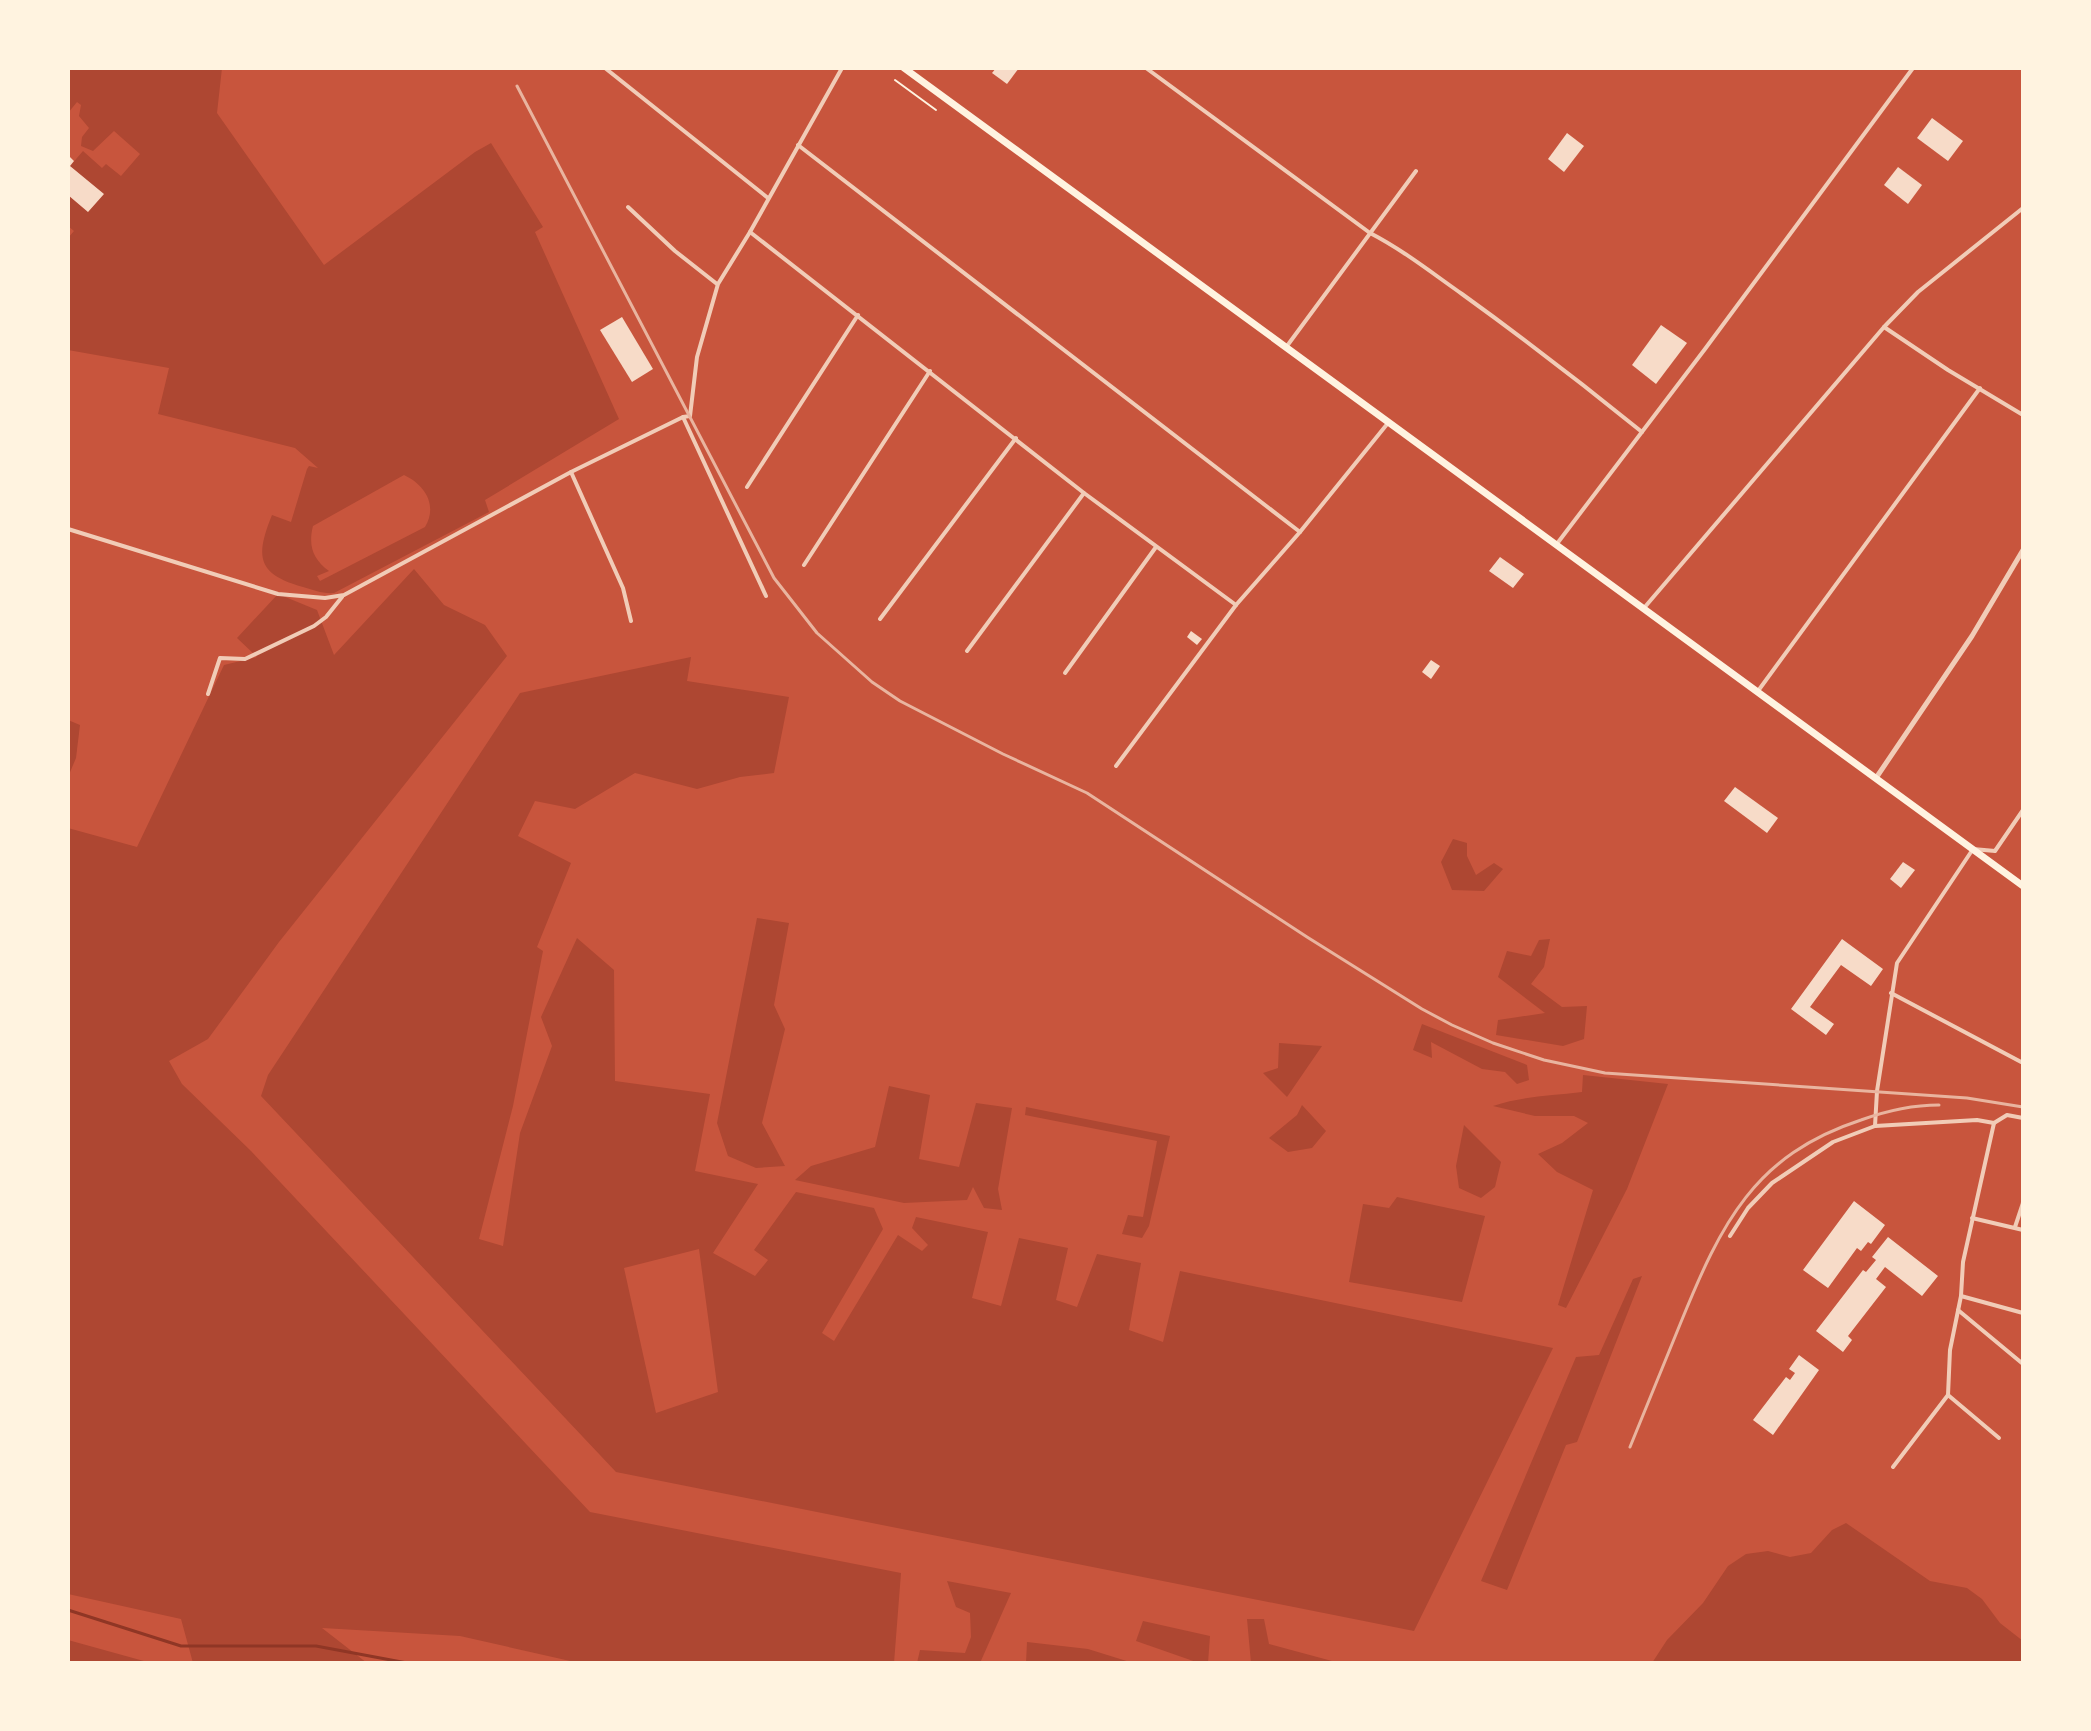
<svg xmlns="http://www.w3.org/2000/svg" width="2091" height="1731" font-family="Lato,sans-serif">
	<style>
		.green { fill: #ae4732; fill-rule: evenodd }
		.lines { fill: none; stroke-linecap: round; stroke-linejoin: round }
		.stream { stroke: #8f3625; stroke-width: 3 }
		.building { fill: #f7dbc8 }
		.path { stroke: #fff3e0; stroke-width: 2 }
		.minor { stroke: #f1ccb7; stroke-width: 4 }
		.tertiary { stroke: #f1ccb7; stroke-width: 5 }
		.primary { stroke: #fff3e0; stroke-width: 7 }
		.rail { stroke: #e9b49f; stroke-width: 3 }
	</style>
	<rect width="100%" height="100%" fill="#c8553d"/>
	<g class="green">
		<path d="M68,68H222L217,113L324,265L475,152L491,143L543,227L535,232L619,419L485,500L489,512L334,593C323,594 313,590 303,587C257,574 255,557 272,515L291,522L307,469L309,466L318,468L295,448L158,414L169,368L68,350V238L74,231L68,226V195L88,212L103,194L70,166L83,151L102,168L106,164L121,176L140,154L114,131L93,151L81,146L82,137L89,128L79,116L81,105L77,102L68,113ZM404,475C425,485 438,505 425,527L320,581L317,576L329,571C313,559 308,546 313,526Z"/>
		<path d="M414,569L444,605L485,625L507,656L279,942L208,1039L169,1061L182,1084L251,1151L590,1512L901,1573L894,1663H579L460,1636L322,1628L367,1663H193L181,1619L68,1594V828L137,847L224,665L257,657L237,638L278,594L317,610L334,655Z"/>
		<path d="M691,657L687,681L789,697L774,773L740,777L697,789L635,773L575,809L535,801L518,836L571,863L537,947L543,951L513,1106L479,1239L503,1246L520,1133L552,1046L541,1017L577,938L614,970L615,1081L710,1094L695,1171L758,1184L713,1253L755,1276L768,1260L754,1250L796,1192L874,1208L883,1229L822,1333L834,1341L898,1235L922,1251L928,1245L912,1228L916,1217L988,1232L972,1298L1001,1306L1019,1238L1068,1248L1056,1300L1077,1307L1097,1254L1141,1263L1129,1330L1163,1342L1180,1271L1553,1348L1414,1631L616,1472L261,1096L268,1075L520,693ZM699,1249L718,1392L656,1413L624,1268Z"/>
		<path d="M68,720L80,725L76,758L68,777Z"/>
		<path d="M1453,839L1467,843V856L1476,875L1494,863L1503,869L1484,891L1452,890L1441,862Z"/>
		<path d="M757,918L789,923L774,1005L785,1029L762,1123L785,1166L756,1168L728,1156L717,1123Z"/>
		<path d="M1550,939L1544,967L1531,984L1562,1007L1587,1006L1584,1039L1563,1046L1496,1035L1498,1020L1545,1013L1498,977L1507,951L1531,956L1539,940Z"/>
		<path d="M1422,1024L1527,1065L1529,1080L1517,1084L1505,1072L1482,1069L1431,1042L1432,1058L1413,1050Z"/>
		<path d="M1279,1043L1322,1046L1287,1097L1263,1073L1278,1068Z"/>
		<path d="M1583,1075L1668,1084L1627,1189L1566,1308L1558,1305L1593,1190L1557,1172L1538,1154L1562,1143L1588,1123L1574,1116H1535L1493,1106C1523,1096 1550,1096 1582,1092Z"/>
		<path d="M889,1086L930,1095L919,1159L959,1167L976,1103L1012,1108L998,1189L1002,1210L984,1208L973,1187L967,1200L904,1203L795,1180L811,1166L875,1147Z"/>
		<path d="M1302,1105L1326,1131L1312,1148L1288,1152L1269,1138L1297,1115Z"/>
		<path d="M1026,1107L1170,1136L1149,1226L1142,1238L1122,1234L1128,1215L1143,1217L1157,1141L1025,1115Z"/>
		<path d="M1464,1125L1501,1162L1495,1187L1481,1198L1459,1188L1456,1166Z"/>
		<path d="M1397,1197L1485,1216L1462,1302L1349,1282L1363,1204L1389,1208Z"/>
		<path d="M1642,1276L1577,1442L1566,1445L1507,1590L1481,1581L1576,1357L1599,1355L1633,1279Z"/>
		<path d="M1846,1523L1930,1581L1967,1588L1982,1599L2000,1623L2023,1641V1663H1652L1667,1640L1703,1603L1728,1566L1746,1554L1768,1551L1790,1557L1811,1553L1832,1530Z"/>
		<path d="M947,1581L1011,1593L980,1663H917L920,1650L965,1653L971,1637L970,1613L956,1607Z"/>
		<path d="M1247,1619H1264L1269,1644L1332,1661L1251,1663Z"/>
		<path d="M1143,1621L1210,1636L1208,1663H1199L1136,1641Z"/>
		<path d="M68,1640L151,1663H68Z"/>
		<path d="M1027,1642L1088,1649L1133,1663H1026Z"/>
	</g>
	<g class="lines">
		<path class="stream" d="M68,1610L181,1646H316L407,1663"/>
	</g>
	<g class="building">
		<path d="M996,68H1019L1007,84L992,73Z"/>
		<path d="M1932,118L1963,141L1948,161L1917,138Z"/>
		<path d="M1567,133L1584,146L1564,172L1548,159Z"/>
		<path d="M68,155L74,161L70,166L104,194L88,212L68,195Z"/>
		<path d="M1898,167L1922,185L1908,204L1884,185Z"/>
		<path d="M622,317L653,369L632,382L600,330Z"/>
		<path d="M1661,325L1687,343L1656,384L1632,365Z"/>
		<path d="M1500,557L1524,574L1513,588L1489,571Z"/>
		<path d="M1191,631L1202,639L1197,645L1187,637Z"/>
		<path d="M1431,660L1440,666L1431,679L1422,672Z"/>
		<path d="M1735,787L1778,818L1767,833L1724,801Z"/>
		<path d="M1903,862L1915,870L1901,888L1890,879Z"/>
		<path d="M1842,939L1883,969L1871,986L1841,965L1810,1007L1834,1024L1826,1035L1791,1009Z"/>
		<path d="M1854,1201L1885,1225L1871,1244L1868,1242L1861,1251L1857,1248L1828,1288L1803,1270Z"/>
		<path d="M1888,1237L1938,1276L1922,1296L1885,1267L1876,1279L1886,1287L1848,1336L1852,1340L1843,1352L1816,1331L1863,1270L1866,1272L1876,1260L1872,1257Z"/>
		<path d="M1799,1355L1819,1370L1773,1435L1753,1420L1786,1377L1790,1380L1795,1373L1789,1369Z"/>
	</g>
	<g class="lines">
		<path class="path" d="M895,80L936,110"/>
		<g class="minor">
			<path d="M605,68L768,198"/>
			<path d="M1146,68L1370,233C1403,250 1432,273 1462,294C1523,338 1583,384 1642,432"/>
			<path d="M798,145L1300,532"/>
			<path d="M628,207L675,251L717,284"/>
			<path d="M750,232L1084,493L1236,605"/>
			<path d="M1884,327L1948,370L2023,415"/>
			<path d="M1287,346L1416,171"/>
			<path d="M683,417L766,596"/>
			<path d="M571,472L623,588L631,621"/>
			<path d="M747,487L858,315"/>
			<path d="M68,529L278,594L325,598L344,595L571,472L683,417L690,416L697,357L718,284L750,232L842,68"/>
			<path d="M1556,545L1705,349L1913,68"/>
			<path d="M804,565L930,371"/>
			<path d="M1644,608L1884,327L1918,292L2023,208"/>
			<path d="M880,619L1016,438"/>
			<path d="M967,651L1084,493"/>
			<path d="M1065,673L1156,547"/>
			<path d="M1758,691L1980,388"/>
			<path d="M208,694L220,658L245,659L314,626L326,617L342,597"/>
			<path d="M1116,766L1236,605L1300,532L1388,423"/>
			<path d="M1891,993L2023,1063"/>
			<path d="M1875,1126L1877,1091L1897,963L1973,849L1995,851L2023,810"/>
			<path d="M1972,1218L2023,1230"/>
			<path d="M2015,1227L2023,1203"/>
			<path d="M1730,1236L1748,1208L1772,1183L1833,1142L1875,1126L1977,1120L1994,1123L2007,1115L2023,1118"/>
			<path d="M1961,1296L2023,1313"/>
			<path d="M1958,1310L2023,1364"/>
			<path d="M1948,1395L1999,1438"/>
			<path d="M1893,1467L1948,1395L1950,1350L1961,1296L1963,1262L1994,1123"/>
		</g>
		<path class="tertiary" d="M1876,778L1972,636L2023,550"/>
		<path class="primary" d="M904,68L2023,886"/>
		<g class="rail">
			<path d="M517,86L774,578L817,633L872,682L900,701L1003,754L1087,793L1307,937L1422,1009L1452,1025L1493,1043L1544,1060L1605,1073L1967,1098L2023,1107"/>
			<path d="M1630,1447C1647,1405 1664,1363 1681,1322C1721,1224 1754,1155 1861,1120C1886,1111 1913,1105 1939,1105"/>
		</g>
	</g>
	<rect width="2091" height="1731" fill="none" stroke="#fff3e0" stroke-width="140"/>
</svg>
